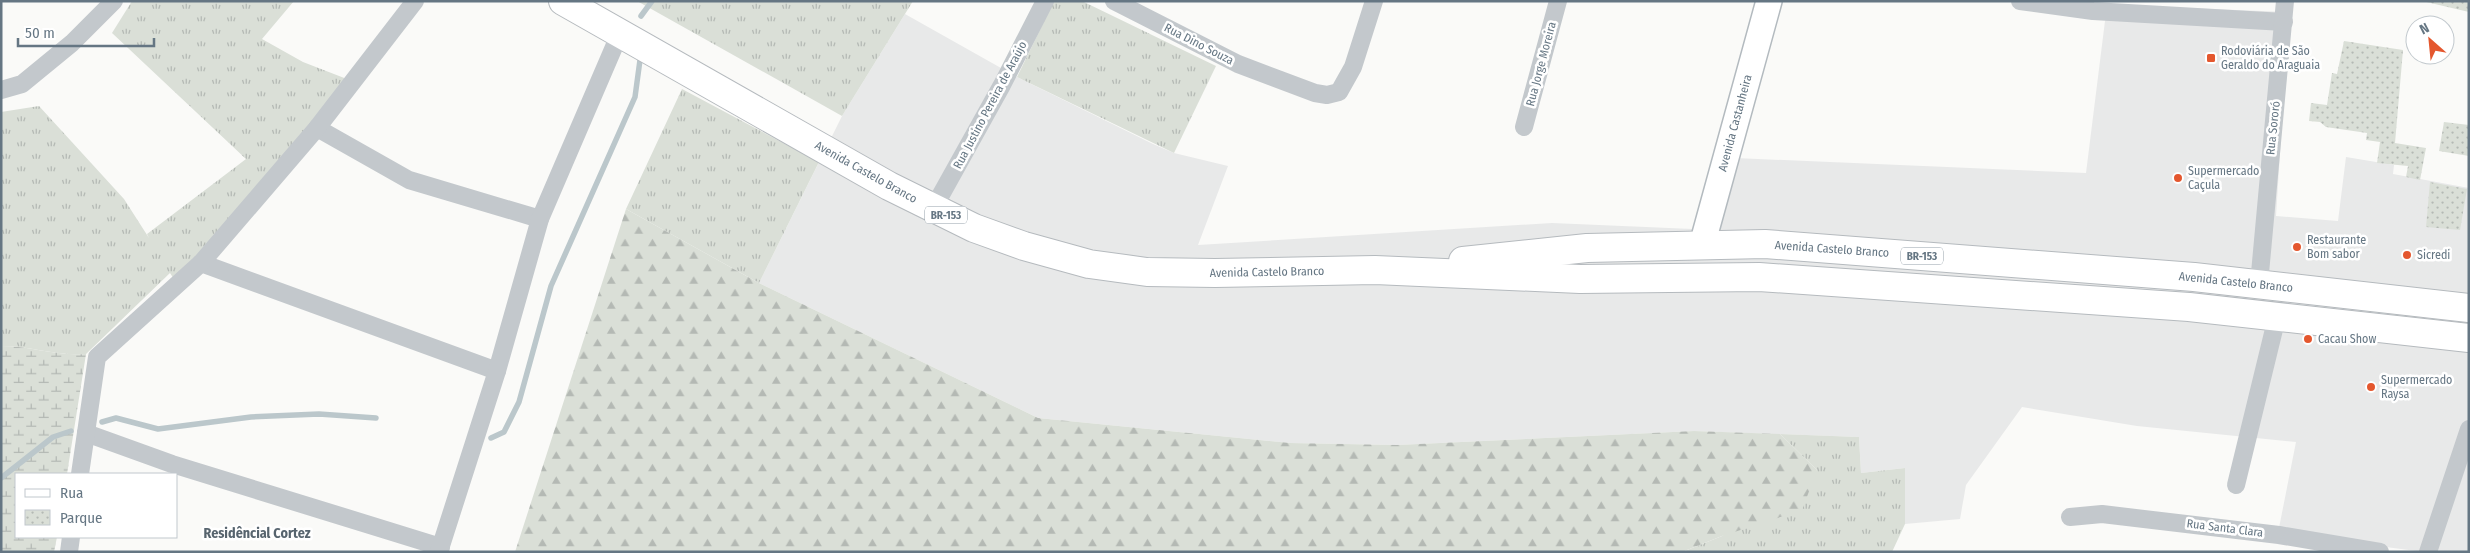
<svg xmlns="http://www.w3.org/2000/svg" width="2470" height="553" font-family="'Fira Sans Condensed',sans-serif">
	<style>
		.built { fill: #e8e9e9 }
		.grass { fill: url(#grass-tufts) }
		.forest { fill: url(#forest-firs) }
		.wetland { fill: url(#wetland-marsh) }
		.park { fill: url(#park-dots) }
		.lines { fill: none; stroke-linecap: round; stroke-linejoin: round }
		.stream { stroke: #bbc7cb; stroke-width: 5.5 }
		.secondary-casing { stroke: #b3babf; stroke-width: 28 }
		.primary-casing { stroke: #b5babe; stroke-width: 30 }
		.street { stroke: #c3c8cc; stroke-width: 18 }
		.secondary { stroke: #fff; stroke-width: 25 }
		.primary { stroke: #fff; stroke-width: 28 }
		.poi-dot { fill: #e4572e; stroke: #fff; stroke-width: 2 }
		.labels { text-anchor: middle; stroke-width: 5; stroke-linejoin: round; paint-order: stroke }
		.shield { fill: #fff; stroke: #939fa8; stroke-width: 1 }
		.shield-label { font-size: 11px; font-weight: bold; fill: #657683 }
		.street-label { font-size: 12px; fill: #657683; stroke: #fff }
		.poi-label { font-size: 12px; fill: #657683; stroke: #fff; text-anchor: start }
		.neighbourhood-label { font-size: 14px; font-weight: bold; fill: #57646e; stroke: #fff }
	</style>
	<defs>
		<pattern id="grass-tufts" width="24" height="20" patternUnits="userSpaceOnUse" patternTransform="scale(1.25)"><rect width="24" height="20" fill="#dadfd7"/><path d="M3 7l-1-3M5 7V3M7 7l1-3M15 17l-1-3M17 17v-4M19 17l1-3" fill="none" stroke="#b4b9b4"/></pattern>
		<pattern id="forest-firs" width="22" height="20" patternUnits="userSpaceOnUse" patternTransform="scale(1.25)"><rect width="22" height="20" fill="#dadfd7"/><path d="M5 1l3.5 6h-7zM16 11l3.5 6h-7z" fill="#b4b9b4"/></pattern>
		<pattern id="wetland-marsh" width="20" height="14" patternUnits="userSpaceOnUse" patternTransform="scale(1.25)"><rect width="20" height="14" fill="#dadfd7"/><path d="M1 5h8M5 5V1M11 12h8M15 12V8" fill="none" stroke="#b4b9b4"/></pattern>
		<pattern id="park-dots" width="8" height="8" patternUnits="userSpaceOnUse" patternTransform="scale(1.25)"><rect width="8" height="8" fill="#dadfd7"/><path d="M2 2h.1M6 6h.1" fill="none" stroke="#b4b9b4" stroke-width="1.8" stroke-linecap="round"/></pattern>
	</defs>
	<rect width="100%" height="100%" fill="#fafaf8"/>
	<path class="built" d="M2107,5L2289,12L2276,216L2338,221L2346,157L2394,165L2393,174L2469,188V552H2424L2278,533L2296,442L2137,426L2022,407L1966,485L1960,519L1905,524V468L1861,473L1859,437L1694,431L1397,445L1290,443L1038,418L759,283L842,116L905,14L1017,77L1153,144L1174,153L1228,166L1198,245L1552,223L1716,230L1735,158L2086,173Z"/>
	<g class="grass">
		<path d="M132,1H294L262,39L303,62L352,81L177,284L170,273L86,354C57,356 30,346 1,346V112L39,106L124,199L149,238L147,234L246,159L112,33Z"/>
		<path d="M637,1H913L842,116Z"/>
		<path d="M1054,1H1082L1216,66L1174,153L1017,77Z"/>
		<path d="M682,89L819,162L759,283L626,209Z"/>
		<path d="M1780,434L1859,437L1861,473L1905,468V524L1892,552H1682L1722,536L1817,470Z"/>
	</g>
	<path class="forest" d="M626,209L759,283L1038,418L1290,443L1397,445L1694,431L1780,434L1817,470L1802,510L1722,536L1682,552H515Z"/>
	<path class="wetland" d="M1,346C30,346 57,356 86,354L67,474H16V537H57L54,552H1Z"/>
	<g class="park">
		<path d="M2422,1H2469V12Z"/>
		<path d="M2344,41L2403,50L2395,143L2426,148L2420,180L2406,177L2408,166L2377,163L2380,142L2366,140L2367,133L2326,127L2320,122L2309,121L2311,103L2327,105L2332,73L2337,74Z"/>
		<path d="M2444,122L2469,125V156L2439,151Z"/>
		<path d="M2430,182L2467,189L2460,230L2426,227Z"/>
	</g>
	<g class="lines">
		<g class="stream">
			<path d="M641,16L652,1"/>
			<path d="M102,422L116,418L158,429L251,417L319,414L376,418"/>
			<path d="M491,438L504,432L519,402L551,286L635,97L640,60"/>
			<path d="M1,478L53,437L71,431"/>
		</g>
		<defs>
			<path id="secondary" d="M1702,245L1769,1"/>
			<g id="primary">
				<path d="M563,1L889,186L974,228L1024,246L1089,264L1147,272L1215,273L1375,270L1580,279L1759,277L2189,307L2469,338"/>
				<path d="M1463,261L1587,248L1765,244L2194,277L2469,308"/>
			</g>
		</defs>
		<use href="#secondary" class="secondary-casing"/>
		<use href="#primary" class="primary-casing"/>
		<g class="street">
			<path d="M1114,1L1238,64L1315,93L1327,95L1339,92L1353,67L1374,1"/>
			<path d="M2020,1L2093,11L2284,22"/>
			<path d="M1,90L22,84L72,43L114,1"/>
			<path d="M1524,127L1558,1"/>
			<path d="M317,128L409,180L540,219"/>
			<path d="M933,209L1002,85L1045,1"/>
			<path d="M201,263L497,371"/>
			<path d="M2259,284L2285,1"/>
			<path d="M86,433L172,464L441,547"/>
			<path d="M80,474L97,357L201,263L317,128L415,1"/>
			<path d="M2236,485L2277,317"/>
			<path d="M2070,517L2102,514L2279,535L2380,552"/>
			<path d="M69,552L71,537"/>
			<path d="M439,552L497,371L540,219L620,33"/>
			<path d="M2428,552L2469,429"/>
		</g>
		<use href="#secondary" class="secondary"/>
		<use href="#primary" class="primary"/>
	</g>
	<g class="poi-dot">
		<rect x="2206" y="53" width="10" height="10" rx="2.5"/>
		<circle cx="2178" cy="178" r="5"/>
		<circle cx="2297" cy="247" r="5"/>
		<circle cx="2407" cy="255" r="5"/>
		<circle cx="2308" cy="339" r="5"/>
		<circle cx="2371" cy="387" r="5"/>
	</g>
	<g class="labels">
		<g class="shield">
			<rect x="925" y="206.5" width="42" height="17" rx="4"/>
			<rect x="1901" y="247.5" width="42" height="17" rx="4"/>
		</g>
		<g class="shield-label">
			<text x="946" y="219">BR-153</text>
			<text x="1922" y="260">BR-153</text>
		</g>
		<g class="street-label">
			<text transform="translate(1199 44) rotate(27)" y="4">Rua Dino Souza</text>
			<text transform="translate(1541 64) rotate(-75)" y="4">Rua Jorge Moreira</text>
			<text transform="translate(990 105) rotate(-62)" y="4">Rua Justino Pereira de Araújo</text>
			<text transform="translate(1735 123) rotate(-75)" y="4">Avenida Castanheira</text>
			<text transform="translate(2273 128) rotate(-84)" y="4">Rua Sororó</text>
			<text transform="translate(866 172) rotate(29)" y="4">Avenida Castelo Branco</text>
			<text transform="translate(1832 249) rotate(4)" y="4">Avenida Castelo Branco</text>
			<text transform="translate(1267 272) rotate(-1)" y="4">Avenida Castelo Branco</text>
			<text transform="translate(2236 282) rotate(6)" y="4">Avenida Castelo Branco</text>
			<text transform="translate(2225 528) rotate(7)" y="4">Rua Santa Clara</text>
		</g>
		<g class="poi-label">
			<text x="2221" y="55">Rodoviária de São<tspan x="2221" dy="14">Geraldo do Araguaia</tspan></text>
			<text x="2188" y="175">Supermercado<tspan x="2188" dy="14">Caçula</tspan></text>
			<text x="2307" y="244">Restaurante<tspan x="2307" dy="14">Bom sabor</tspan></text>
			<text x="2417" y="259">Sicredi</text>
			<text x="2318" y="343">Cacau Show</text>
			<text x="2381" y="384">Supermercado<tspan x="2381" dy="14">Raysa</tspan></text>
		</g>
		<g class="neighbourhood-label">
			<text x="257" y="538">Residêncial Cortez</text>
		</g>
	</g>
	<rect width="2470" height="553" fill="none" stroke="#657683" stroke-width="5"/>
	<rect x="15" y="473" width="162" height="65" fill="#ffffff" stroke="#c1c8cd"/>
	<rect x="25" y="489" width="25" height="8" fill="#ffffff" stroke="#c1c8cd"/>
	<text x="60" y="498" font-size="15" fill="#657683">Rua</text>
	<rect x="25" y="510" width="25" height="15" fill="url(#park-dots)" stroke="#c1c8cd"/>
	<text x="60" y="523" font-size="15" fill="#657683">Parque</text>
	<g transform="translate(2430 40) rotate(333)"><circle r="24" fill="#ffffff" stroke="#c1c8cd"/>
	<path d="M0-4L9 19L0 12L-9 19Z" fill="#e4572e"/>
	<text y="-8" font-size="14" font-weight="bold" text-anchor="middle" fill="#657683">N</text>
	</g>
	<path d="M18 38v8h136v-8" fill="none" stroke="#657683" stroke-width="2.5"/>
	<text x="25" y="38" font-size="15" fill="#657683" stroke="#ffffff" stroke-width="4" paint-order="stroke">50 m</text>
</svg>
